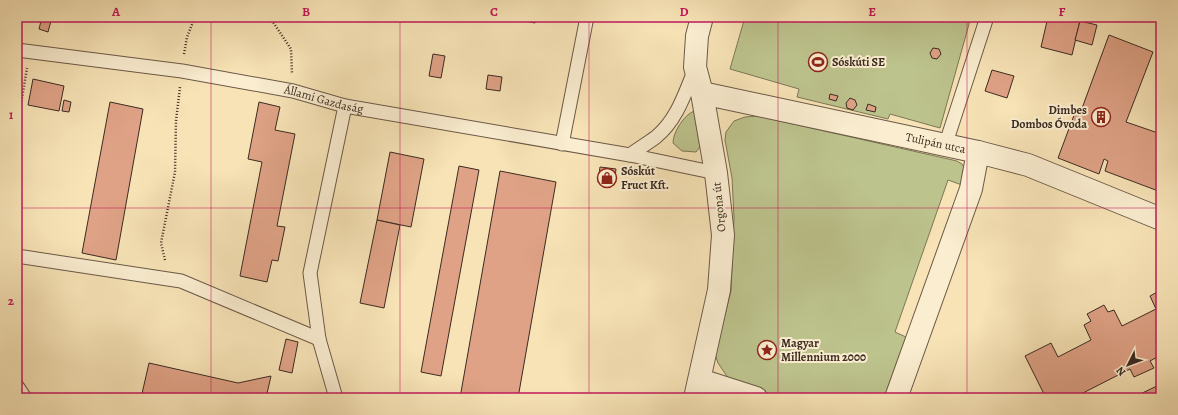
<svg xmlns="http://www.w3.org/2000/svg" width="1178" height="415" font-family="Alegreya,serif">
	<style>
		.green { fill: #bdc38d; stroke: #7c7757 }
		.building { fill: #dfa286; stroke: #3c2b21 }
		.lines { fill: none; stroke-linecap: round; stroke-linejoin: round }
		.service-casing { stroke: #6b5946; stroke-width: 15 }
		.minor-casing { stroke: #6b5946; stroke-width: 24 }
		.path { stroke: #3c2b21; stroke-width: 2.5; stroke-dasharray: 1 2; stroke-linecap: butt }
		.service { stroke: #faedd0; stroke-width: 13 }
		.minor { stroke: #faedd0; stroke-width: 22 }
		.grid { fill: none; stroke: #c2185b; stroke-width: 1; stroke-opacity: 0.55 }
		.labels { text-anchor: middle; stroke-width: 4; stroke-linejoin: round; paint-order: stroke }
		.poi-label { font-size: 12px; font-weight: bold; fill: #3c2b21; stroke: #faedd0; text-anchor: start }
		.street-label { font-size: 12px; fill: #3c2b21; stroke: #faedd0 }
		.neatline { fill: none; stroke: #c2185b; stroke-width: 1.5 }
		.grid-label { font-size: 13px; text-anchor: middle; font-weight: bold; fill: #c2185b }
	</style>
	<rect width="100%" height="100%" fill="#f7e3b6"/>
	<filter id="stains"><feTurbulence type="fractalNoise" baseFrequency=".005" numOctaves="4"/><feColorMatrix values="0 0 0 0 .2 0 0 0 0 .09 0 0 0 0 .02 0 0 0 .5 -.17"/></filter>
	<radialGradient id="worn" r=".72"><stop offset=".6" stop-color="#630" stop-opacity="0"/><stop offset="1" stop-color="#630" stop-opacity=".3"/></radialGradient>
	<g class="green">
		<path d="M745,17H971L940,128L890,114L888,119L797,97L799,89L730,69Z"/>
		<path d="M694,111L700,147L696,152L682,151L673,143C673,132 684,115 694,111Z"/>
		<path d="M758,116L957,161L962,164L965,169L962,185L948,180L895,332L906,337L884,398H785L738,385L730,381L718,363L715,354L731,291L734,218L732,178L725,140L726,132L734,121L745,117Z"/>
	</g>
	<g class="building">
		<path d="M42,17H52L48,32L39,29Z"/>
		<path d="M507,17H536L535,23Z"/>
		<path d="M1048,17H1064L1080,21L1072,55L1041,47Z"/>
		<path d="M1080,21L1097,25L1092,45L1075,40Z"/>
		<path d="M1109,35L1153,52L1126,122L1161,134V192L1105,171L1108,161L1104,159L1099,174L1058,158L1076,110L1081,111Z"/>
		<path d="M933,48L939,49L941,54L937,59L932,58L930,53Z"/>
		<path d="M433,54L445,56L441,78L429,76Z"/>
		<path d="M992,70L1014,76L1007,98L985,91Z"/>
		<path d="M488,75L502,77L500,91L486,89Z"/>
		<path d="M33,79L64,86L59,111L28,105Z"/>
		<path d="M830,94L838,96L836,101L829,99Z"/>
		<path d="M850,98L855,100L857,105L853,110L847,108L846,103Z"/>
		<path d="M64,100L71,102L69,112L62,111Z"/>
		<path d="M110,102L143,109L116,260L82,253Z"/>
		<path d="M259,102L280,107L275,130L295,134L277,226L285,227L278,261L272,260L267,282L240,276L262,162L248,159Z"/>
		<path d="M868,104L876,107L875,112L866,110Z"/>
		<path d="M390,152L424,159L411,227L377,220Z"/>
		<path d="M459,166L479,170L441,376L421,372Z"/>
		<path d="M600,167L616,169L614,185L598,182Z"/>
		<path d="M500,171L556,182L518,398H460Z"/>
		<path d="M377,220L400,225L384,308L360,303Z"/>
		<path d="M1161,290V355L1150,361L1154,368L1134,377L1130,369L1079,395L1080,398H1046L1025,356L1051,343L1058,357L1091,340L1084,325L1091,321L1087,314L1104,305L1108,312L1114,310L1122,326L1156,309L1150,296Z"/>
		<path d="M286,339L298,342L292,373L279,370Z"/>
		<path d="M149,363L238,383L271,376L266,398H141Z"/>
		<path d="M1161,384V398H1132Z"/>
	</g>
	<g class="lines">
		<defs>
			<g id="service">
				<path id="s1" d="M17,50L182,71L293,91L345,106L630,155L716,173"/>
				<path d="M562,144L587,17"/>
				<path d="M945,146L987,17"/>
				<path d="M630,155C638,149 648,143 656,137C677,120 685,93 695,69"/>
				<path d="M17,256L181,281L319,339"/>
				<path d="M17,386L25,398"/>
				<path d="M336,398L319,339L310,273L345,106"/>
			</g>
			<g id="minor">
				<path id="s2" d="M702,93L978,152L1028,165L1161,219"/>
				<path d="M700,380L756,398"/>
				<path d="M695,398L719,290L723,235L716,173L702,93L695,67L697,36L702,17"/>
				<path d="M896,398L971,189L978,152"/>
			</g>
		</defs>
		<use href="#service" class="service-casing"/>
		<use href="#minor" class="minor-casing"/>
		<g class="path">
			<path d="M263,17L273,22L291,49L292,73"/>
			<path d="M184,54L187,37L195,17"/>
			<path d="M17,128L27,68"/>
			<path d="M165,260L161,243L175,172L176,121L180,87"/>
		</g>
		<use href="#service" class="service"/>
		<use href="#minor" class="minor"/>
	</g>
	<path class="grid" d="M211,17V398M400,17V398M589,17V398M778,17V398M967,17V398M17,208H1161"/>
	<defs>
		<symbol id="stadium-ring" viewBox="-11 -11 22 22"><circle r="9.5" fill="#faedd0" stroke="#8f2418" stroke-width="1.5"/><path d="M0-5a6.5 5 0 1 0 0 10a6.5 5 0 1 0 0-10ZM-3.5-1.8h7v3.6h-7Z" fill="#8f2418"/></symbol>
		<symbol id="building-ring" viewBox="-11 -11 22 22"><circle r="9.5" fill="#faedd0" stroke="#8f2418" stroke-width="1.5"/><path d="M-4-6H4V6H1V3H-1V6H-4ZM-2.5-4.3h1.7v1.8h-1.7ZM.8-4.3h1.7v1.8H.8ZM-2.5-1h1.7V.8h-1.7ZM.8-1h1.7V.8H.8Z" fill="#8f2418"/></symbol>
		<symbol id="shop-ring" viewBox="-11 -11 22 22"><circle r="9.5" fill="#faedd0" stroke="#8f2418" stroke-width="1.5"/><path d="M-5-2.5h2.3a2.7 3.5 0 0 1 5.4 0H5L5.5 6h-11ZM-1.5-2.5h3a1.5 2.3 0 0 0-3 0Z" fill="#8f2418"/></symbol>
		<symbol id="sight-ring" viewBox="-11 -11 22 22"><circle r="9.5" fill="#faedd0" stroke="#8f2418" stroke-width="1.5"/><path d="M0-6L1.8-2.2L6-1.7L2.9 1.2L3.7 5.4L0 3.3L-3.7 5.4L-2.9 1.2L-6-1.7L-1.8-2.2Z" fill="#8f2418"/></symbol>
	</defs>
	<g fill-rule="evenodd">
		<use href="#stadium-ring" x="807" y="51" width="22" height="22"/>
		<use href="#building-ring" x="1090" y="106" width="22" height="22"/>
		<use href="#shop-ring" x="596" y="167" width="22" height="22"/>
		<use href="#sight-ring" x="756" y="339" width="22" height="22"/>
	</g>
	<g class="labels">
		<g class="poi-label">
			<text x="832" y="66">Sóskúti SE</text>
			<text x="1087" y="114" text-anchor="end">Dimbes<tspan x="1087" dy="14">Dombos Óvoda</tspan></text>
			<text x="621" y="175">Sóskút<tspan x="621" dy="14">Fruct Kft.</tspan></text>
			<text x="781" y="347">Magyar<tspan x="781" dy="14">Millennium 2000</tspan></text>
		</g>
		<g class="street-label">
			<text dy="4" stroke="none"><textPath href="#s1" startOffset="311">Állami Gazdaság</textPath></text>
			<text dy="4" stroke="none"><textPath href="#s2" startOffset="239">Tulipán utca</textPath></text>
			<text transform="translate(719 207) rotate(-96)" y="4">Orgona út</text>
		</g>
	</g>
	<rect width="1178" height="415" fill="none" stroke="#f7e3b6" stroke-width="44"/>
	<g transform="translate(1128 365) rotate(228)" stroke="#faedd0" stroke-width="3" paint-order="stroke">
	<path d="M0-3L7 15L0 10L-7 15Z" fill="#3c2b21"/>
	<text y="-6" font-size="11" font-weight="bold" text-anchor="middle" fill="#3c2b21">N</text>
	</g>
	<rect x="22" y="22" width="1134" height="371" class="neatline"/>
	<g class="grid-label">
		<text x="116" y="16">A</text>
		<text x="306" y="16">B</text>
		<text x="494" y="16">C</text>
		<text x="684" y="16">D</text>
		<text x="872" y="16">E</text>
		<text x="1062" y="16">F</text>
		<text x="11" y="119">1</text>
		<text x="11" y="305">2</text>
	</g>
	<rect width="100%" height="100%" filter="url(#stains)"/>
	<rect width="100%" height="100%" fill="url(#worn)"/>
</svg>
